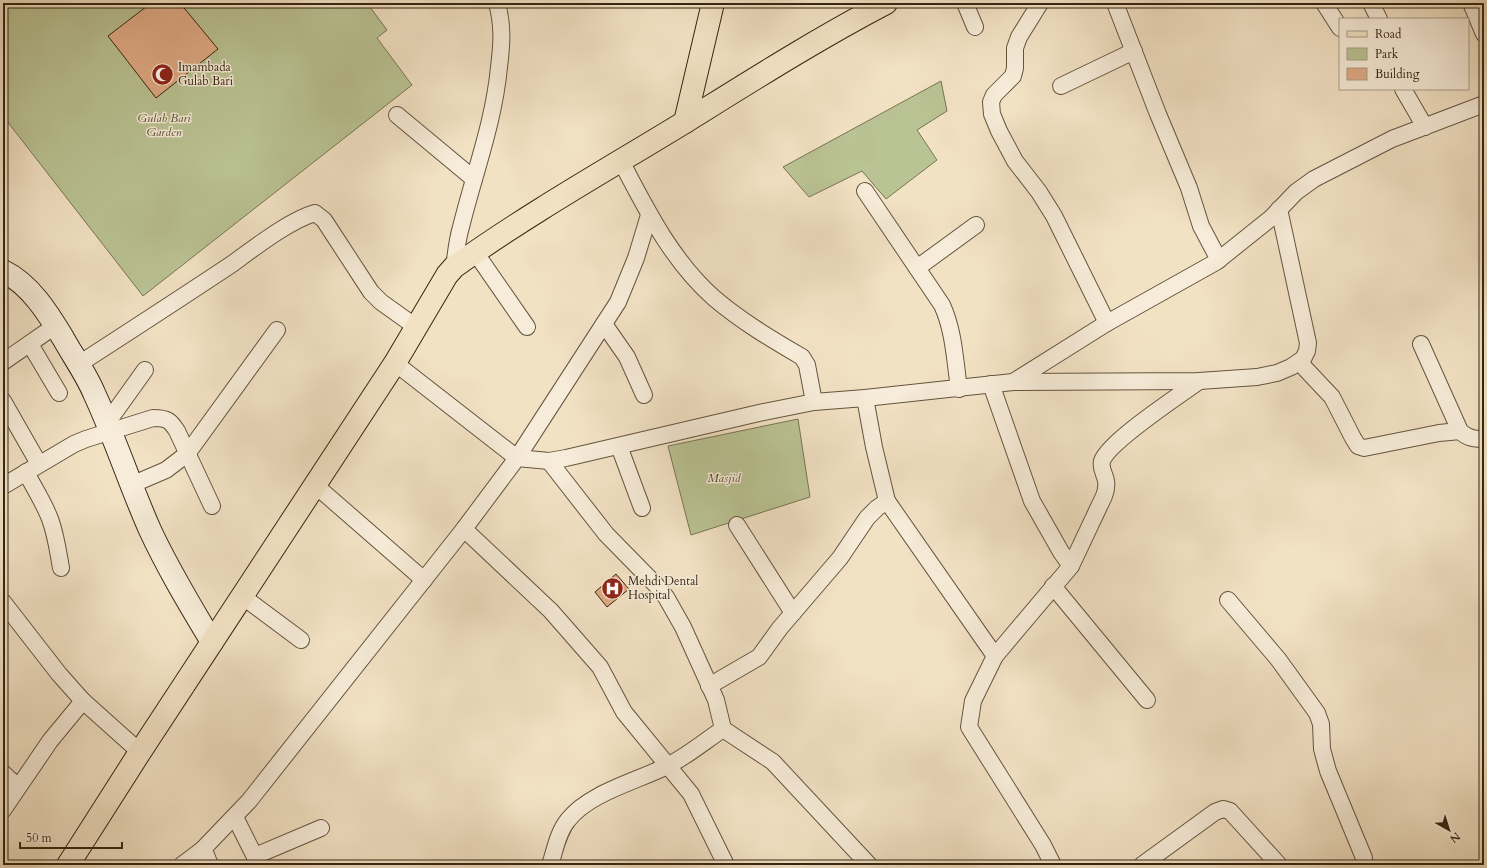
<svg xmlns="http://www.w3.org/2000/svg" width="1487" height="868" font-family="Cardo,serif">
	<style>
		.green { fill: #bac394; stroke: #787454 }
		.building { fill: #e0ab85; stroke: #352513 }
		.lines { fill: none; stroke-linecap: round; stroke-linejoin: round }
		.street-casing { stroke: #64543f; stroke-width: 18 }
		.secondary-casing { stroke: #352513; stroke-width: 24 }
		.primary-casing { stroke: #352513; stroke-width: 24 }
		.street { stroke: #f7ecd9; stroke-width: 16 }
		.secondary { stroke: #f7ecd9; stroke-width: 22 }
		.primary { stroke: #f2e2c4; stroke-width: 22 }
		.labels { text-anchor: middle; stroke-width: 3; stroke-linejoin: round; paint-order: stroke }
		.poi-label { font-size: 12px; fill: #352513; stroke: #f7ecd9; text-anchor: start }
		.park-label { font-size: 12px; font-style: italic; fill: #564c33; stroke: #f7ecd9 }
	</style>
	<rect width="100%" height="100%" fill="#f2e2c4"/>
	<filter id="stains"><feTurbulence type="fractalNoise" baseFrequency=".005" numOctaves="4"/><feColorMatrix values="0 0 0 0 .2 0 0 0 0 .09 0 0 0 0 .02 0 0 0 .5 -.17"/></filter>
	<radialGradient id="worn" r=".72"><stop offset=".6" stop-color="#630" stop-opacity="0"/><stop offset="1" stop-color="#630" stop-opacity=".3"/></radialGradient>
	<g class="green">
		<path d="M3,3H350L352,6L355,3H367L387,30L377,38L412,85L143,296L3,116Z"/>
		<path d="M941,81L947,111L917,130L937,160L886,199L862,171L809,197L783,167Z"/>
		<path d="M798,419L810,497L691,535L668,446Z"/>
	</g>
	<g class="building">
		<path d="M151,3H180L218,49L156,98L108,36Z"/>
		<path d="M616,574L629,589L607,607L595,592Z"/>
	</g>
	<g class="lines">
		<defs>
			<g id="street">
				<path d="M965,3L975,27"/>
				<path d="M1040,3L1019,37L1015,48V68L1013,76L994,95L991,102L992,114L999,131L1015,161L1039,192L1054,216L1107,323"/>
				<path d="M1115,3L1158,114L1189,188L1201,226L1219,260"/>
				<path d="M1324,3L1340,28"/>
				<path d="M1371,3L1379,19"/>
				<path d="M1471,3L1484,34"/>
				<path d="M1061,86L1134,51"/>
				<path d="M1403,89L1425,127"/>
				<path d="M397,115L474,179"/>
				<path d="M621,161C646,209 672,261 714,298C741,321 771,339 802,357L807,365L814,402"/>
				<path d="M865,191L942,305C954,331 955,361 959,389"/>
				<path d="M475,252L527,327"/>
				<path d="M454,267C456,254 457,240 461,227C474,174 494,122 499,67C502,43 503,26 497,3"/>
				<path d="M917,268L976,225"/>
				<path d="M604,324L627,357L644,395"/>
				<path d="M30,344L59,393"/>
				<path d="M1421,344L1460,431C1467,438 1474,439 1484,439"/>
				<path d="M3,362L55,326"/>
				<path d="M1299,362L1332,397L1353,438L1358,446L1364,448L1439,433L1460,431"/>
				<path d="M395,363L517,458L618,302L636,258L649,215"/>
				<path d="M79,364C130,331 181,298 232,264C254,248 290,220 315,213L324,220L371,292L381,302L416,327"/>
				<path d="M1013,382L1199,381L1257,377L1277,373L1291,367L1303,359L1307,351L1308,343L1279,209"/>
				<path d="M991,384L1032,501L1061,552L1071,566"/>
				<path d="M865,398L874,447L887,501"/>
				<path d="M3,401L39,464"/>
				<path d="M107,423L145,370"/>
				<path d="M619,446L642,508"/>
				<path d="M549,461L606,534L656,585L666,597L683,627L716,700L723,729C705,741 686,757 667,766C637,781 589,793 568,820C558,832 555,850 550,865"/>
				<path d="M26,472C34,488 44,503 50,519C56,535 58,551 61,568"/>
				<path d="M131,485L166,470L187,454L277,330"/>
				<path d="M315,485L424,580"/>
				<path d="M3,486L74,444L86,439L153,418C167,418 170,420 177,431L212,506"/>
				<path d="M737,525L793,613"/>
				<path d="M464,529L551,611L600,667L624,712L691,794L726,865"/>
				<path d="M1053,586L1147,700"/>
				<path d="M242,596L301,640"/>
				<path d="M1228,600L1278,659L1317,713L1321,724L1322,749L1328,771L1364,858L1363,865"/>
				<path d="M3,602L59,674L83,701L140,752"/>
				<path d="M995,656L1071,566L1104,496C1106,491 1107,487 1106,481C1105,474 1100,469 1102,461C1109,441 1179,396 1199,381"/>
				<path d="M709,686L759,657L780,628L840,558L867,518L877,508L887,501L995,656L973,701L969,727L1043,845L1053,865"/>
				<path d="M723,729L773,762L869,865"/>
				<path d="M3,773L18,787"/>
				<path d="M3,810L50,741L83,701"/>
				<path d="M235,817L259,865"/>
				<path d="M202,850L206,855L210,865"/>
				<path d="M255,856L321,828"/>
				<path d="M182,865L202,850L249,801L464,529L517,458L549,461L566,458L759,413L814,402L865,398L1013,382L1107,323L1216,262L1271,218L1296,192L1314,179L1392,139L1484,104"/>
				<path d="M1142,865L1215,812L1223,809L1230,811L1279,865"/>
			</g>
			<path id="secondary" d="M3,271C30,284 48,313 63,338C73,356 86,374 94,393C115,438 130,485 150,530C168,569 190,605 212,642"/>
			<g id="primary">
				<path d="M685,122L713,3"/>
				<path d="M68,865L140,752L395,363L447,275L454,267C528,214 608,169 685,122C751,81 817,39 886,3"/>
			</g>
		</defs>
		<use href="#street" class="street-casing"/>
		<use href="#secondary" class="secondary-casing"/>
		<use href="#primary" class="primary-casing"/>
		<use href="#street" class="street"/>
		<use href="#secondary" class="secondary"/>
		<use href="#primary" class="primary"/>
	</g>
	<defs>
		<symbol id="mosque-disc" viewBox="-11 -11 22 22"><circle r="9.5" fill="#8f2418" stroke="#f7ecd9"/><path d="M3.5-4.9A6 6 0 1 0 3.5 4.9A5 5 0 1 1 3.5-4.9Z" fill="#fff"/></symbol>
		<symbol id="hospital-disc" viewBox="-11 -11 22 22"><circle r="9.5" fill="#8f2418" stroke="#f7ecd9"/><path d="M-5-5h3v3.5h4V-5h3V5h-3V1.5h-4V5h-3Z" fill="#fff"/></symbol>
	</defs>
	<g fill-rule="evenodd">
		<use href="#mosque-disc" x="150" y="62" width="25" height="25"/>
		<use href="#hospital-disc" x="600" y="576" width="25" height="25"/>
	</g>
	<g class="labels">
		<g class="poi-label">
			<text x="178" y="71">Imambada<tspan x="178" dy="14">Gulab Bari</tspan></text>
			<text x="628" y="585">Mehdi Dental<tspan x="628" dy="14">Hospital</tspan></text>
		</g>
		<g class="park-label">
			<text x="164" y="122">Gulab Bari<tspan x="164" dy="14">Garden</tspan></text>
			<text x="724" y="482">Masjid</text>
		</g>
	</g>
	<rect width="1487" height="868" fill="none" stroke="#f2e2c4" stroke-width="16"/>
	<rect x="4" y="4" width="1479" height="860" fill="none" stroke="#352513" stroke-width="2"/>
	<rect x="8" y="8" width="1471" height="852" fill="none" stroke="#352513"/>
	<rect x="1339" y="18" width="130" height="72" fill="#f7ecd9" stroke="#a99c8a"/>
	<rect x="1347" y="31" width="20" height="6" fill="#f2e2c4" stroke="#a99c8a"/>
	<text x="1375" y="38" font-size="12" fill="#352513">Road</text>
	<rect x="1347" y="48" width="20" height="12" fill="#bac394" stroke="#a99c8a"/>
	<text x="1375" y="58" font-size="12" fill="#352513">Park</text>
	<rect x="1347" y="68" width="20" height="12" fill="#e0ab85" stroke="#a99c8a"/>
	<text x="1375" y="78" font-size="12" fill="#352513">Building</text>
	<g transform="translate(1449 830) rotate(141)" stroke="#f7ecd9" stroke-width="3" paint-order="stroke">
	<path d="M0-3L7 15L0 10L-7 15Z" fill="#352513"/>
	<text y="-6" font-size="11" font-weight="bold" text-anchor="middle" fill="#352513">N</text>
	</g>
	<path d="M20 842v6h102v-6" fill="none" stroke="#352513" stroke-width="2"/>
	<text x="26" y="842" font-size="12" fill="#352513" stroke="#f7ecd9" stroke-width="3" paint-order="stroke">50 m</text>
	<rect width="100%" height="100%" filter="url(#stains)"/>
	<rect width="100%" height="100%" fill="url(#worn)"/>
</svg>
